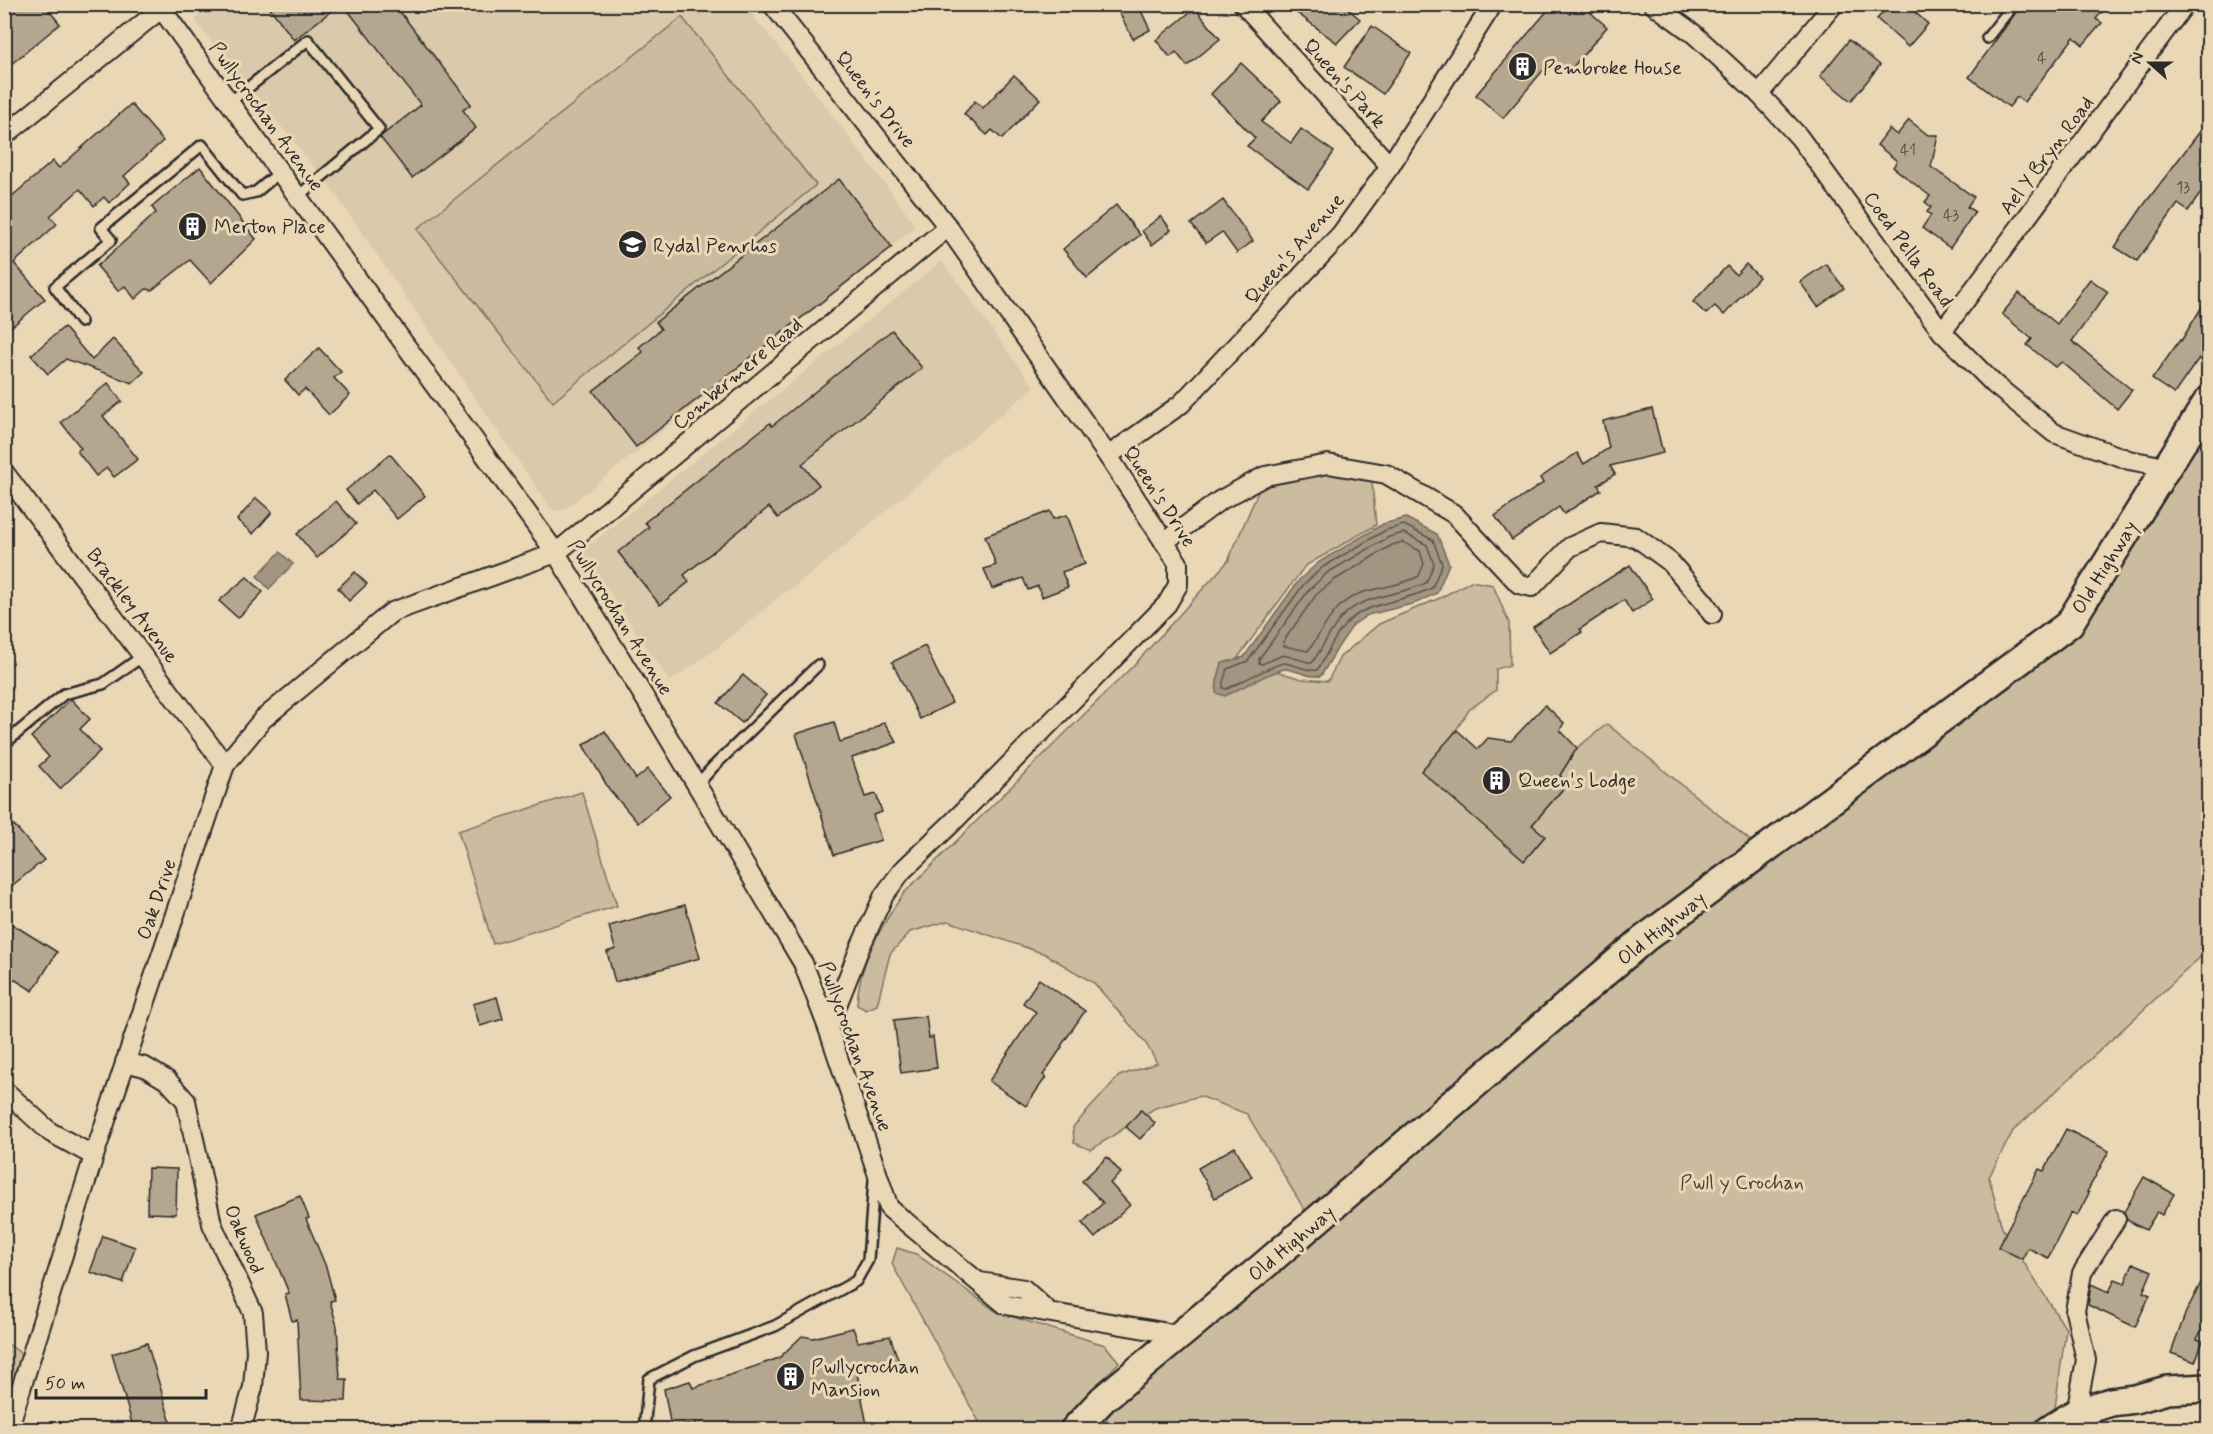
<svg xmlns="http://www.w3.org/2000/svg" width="2213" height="1434" font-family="Mynerve,sans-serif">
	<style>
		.built { fill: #dac9aa }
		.green { fill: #cbbb9f; stroke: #7b7365; stroke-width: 1.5 }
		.water { fill: #a29581; stroke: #726b5f; stroke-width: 1.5 }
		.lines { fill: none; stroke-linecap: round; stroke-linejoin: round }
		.shore { stroke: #5b554d; stroke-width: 1.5 }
		.building { fill: #b5a78f; stroke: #2b2b2b; stroke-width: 1.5 }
		.lane-casing { stroke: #2b2b2b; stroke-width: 14 }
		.street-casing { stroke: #2b2b2b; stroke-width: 22 }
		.secondary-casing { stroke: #2b2b2b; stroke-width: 32 }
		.lane { stroke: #ead7b5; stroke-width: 9 }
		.street { stroke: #ead7b5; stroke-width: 18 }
		.secondary { stroke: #ead7b5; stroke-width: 27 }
		.labels { text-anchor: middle; stroke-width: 6; stroke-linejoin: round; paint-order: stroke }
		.number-label { font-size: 16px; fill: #4e4a44 }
		.poi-label { font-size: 20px; fill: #2b2b2b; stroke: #ead7b5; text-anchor: start }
		.street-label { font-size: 20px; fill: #2b2b2b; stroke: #ead7b5 }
		.park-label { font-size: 20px; fill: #43413c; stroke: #ead7b5 }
	</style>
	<rect width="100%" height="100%" fill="#ead7b5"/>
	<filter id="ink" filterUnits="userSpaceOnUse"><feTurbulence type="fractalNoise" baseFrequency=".0167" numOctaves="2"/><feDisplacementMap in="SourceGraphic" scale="12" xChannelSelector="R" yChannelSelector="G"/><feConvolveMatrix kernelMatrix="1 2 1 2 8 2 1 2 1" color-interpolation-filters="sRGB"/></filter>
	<g filter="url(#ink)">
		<g class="built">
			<path d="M203,4L744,5L804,78L912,220L914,228L564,510H554L550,507L329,185L196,22L198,11Z"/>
			<path d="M942,261L1034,387L806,578L780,596L713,651L670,682L582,551Z"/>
		</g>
		<g class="green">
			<path d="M682,17L816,185L553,402L417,229Z"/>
			<path d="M2208,401V950L2013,1131L1989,1177L2002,1228L2066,1329L2052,1429H1074L1313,1224L1247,1114L1200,1096L1155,1108L1091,1150L1074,1143L1073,1127L1119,1076L1157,1063L1145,1042L1094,983L1045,954L948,921L910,932L890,954L877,1005L866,1010L857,1005C858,964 881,926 904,893L1135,664L1228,561L1265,476L1335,465L1371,472L1376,525L1305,566L1220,682L1272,670L1302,679L1328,681L1340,657L1379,624L1440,598L1471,581L1493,585L1509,623L1510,665L1496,669V690L1469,710L1452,736L1524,861L1545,836L1532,825L1566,786L1560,775L1577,748L1607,724L1763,851L2069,624Z"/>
			<path d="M582,792L617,906L493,944L458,831Z"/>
			<path d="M897,1248L916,1254L997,1312L1105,1345L1119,1362L1059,1429H983L892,1264Z"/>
			<path d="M4,1341L30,1360L4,1429Z"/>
		</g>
		<g class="water">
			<path d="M1406,518L1437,534L1449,564L1437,593L1416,603L1368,615L1353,625L1338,647L1321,676C1306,678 1299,670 1285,669C1277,669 1235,691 1225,696L1216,693L1217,681L1222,663L1244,657L1299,580L1319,562L1383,524Z"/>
			<path d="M280,552L293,564L269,589L257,576Z"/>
		</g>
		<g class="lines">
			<g class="shore">
				<path d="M1404,525L1433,540L1442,564L1432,588C1407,601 1369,602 1350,620C1335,633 1328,654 1317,670C1306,672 1296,664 1284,663C1276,663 1237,684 1227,689L1223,688V682L1227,669L1248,661L1304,584L1323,567L1386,530Z"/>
				<path d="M1404,533L1427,545L1434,564L1426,583C1400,596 1365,594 1344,615C1330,629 1323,648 1312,663L1283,655L1262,664L1259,663V659L1309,590L1327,573L1389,537Z"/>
				<path d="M1403,542L1420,551L1424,564L1419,576C1401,586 1380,587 1361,593C1334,602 1323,631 1308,651L1284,646L1283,642L1316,595L1333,581L1392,545Z"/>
			</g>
		</g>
		<g class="building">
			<path d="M4,4H44L60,24L4,70Z"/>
			<path d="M267,4H340L294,40Z"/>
			<path d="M343,4H394L471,104L463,110L476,128L412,178L380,137L421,105Z"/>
			<path d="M1134,4H1138L1150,30L1133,39L1119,12Z"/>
			<path d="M1285,4H1342L1360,19L1337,43Z"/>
			<path d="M1553,4H1559L1570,14L1578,4H1581L1607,27L1567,74L1551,61L1503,118L1476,95Z"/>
			<path d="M1891,4H1906L1928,24L1908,47L1877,19Z"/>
			<path d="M2022,4H2108L2096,19L2102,23L2083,45L2074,37L2024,102L2017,97L2009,107L1969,77Z"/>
			<path d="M1195,8L1220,39L1187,66L1176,52L1170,57L1156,40Z"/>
			<path d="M1372,26L1411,53L1383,94L1344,67Z"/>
			<path d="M1849,40L1880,65L1851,101L1820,76Z"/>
			<path d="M1241,63L1281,101L1261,122L1291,143L1301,129L1334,152L1308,189L1247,146L1255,138L1211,94Z"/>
			<path d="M1014,75L1040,99L1002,139L992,130L987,135L964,114L975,101L983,108Z"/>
			<path d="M131,104L163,141L124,176L130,183L109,203L104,197L94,206L80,189L50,216L57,224L14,263L45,299L4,333V203L53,161L59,168Z"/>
			<path d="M1909,120L1928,135H1938L1931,167L1974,197L1967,207L1975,212L1950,248L1922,228L1931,215L1927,212L1931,207L1925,202L1930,196L1893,167L1897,161L1877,145L1889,129L1897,135Z"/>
			<path d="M2208,121V183L2188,211L2178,204L2137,261L2115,247L2143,206Z"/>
			<path d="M200,167L256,239L211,283L190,260L152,290L146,289L135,299L125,286L118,291L97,266L156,213L152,207Z"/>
			<path d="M839,179L892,247L636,447L593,391L643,352L639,347L661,329L656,322Z"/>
			<path d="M1223,200L1253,241L1237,253L1222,232L1206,243L1191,224Z"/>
			<path d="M1116,205L1140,235L1087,278L1063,249Z"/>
			<path d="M1161,216L1171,230L1152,245L1142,231Z"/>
			<path d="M1746,264L1759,277L1724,315L1715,306L1706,314L1693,302L1727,266L1736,275Z"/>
			<path d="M1826,264L1844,288L1818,307L1800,282Z"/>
			<path d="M2090,279L2108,292L2072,341L2132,390L2117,409L2062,362L2055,367L2027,345L2032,339L2002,314L2019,293L2057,324Z"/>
			<path d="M2208,297V345L2174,394L2152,379L2180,340L2181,341Z"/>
			<path d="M64,327L92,360L113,339L144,372L132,383L66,359L48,374L31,355Z"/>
			<path d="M892,330L922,368L802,464L819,485L778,518L769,507L684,575L689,582L660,605L618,552L649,527L645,522L770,423L772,426Z"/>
			<path d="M319,348L341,372L334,378L350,395L329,415L305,389L298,395L285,380Z"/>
			<path d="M108,383L122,401L103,416L138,459L114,477L107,468L96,476L77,451L81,448L61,422Z"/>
			<path d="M1652,409L1663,453L1610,466L1615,474L1598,485L1601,490L1564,514L1559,507L1512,540L1495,516L1543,483L1540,478L1577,453L1584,464L1609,448L1603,421Z"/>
			<path d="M390,454L425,496L397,519L373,490L357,504L346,490Z"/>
			<path d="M256,498L272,512L253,534L237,520Z"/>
			<path d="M336,501L356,524L317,558L297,534Z"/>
			<path d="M1050,511L1053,519L1067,515L1085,564L1062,572L1068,587L1042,597L1038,586L1028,590L1023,578L992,589L984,569L996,565L985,536Z"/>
			<path d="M1630,565L1653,599L1632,613L1624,600L1580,629L1582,632L1550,653L1533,627Z"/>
			<path d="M355,572L367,584L349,601L338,588Z"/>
			<path d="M247,577L263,592L238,618L219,601Z"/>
			<path d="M925,646L952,703L920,719L892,662Z"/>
			<path d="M743,675L766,695L742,723L718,703Z"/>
			<path d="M71,699L90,719L80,729L100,751L60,789L39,766L49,757L31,737Z"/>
			<path d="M1545,705L1564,723L1560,730L1577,748L1560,775L1566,785L1532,825L1545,836L1524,861L1421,771L1457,730L1478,749L1488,738L1511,741Z"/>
			<path d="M834,722L840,742L865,734L884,722L897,742L852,758L865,797L876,794L882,812L873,815L881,840L834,855L796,734Z"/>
			<path d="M605,731L636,779L648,769L670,796L638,823L609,789L583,745Z"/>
			<path d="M14,825L44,860L4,892V833Z"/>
			<path d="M685,905L700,958L615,982L607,952L615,949L609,926Z"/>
			<path d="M4,919L57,952L33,991L4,973Z"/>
			<path d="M1039,979L1085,1011L1061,1046L1062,1047L1043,1075L1046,1077L1026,1106L989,1081L1036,1012L1023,1003Z"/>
			<path d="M497,997L503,1019L480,1026L473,1004Z"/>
			<path d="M926,1016L929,1038L933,1037L937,1068L901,1073L894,1020Z"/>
			<path d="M1141,1110L1155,1123L1140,1139L1126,1127Z"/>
			<path d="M2066,1129L2109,1151L2087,1192L2089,1193L2077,1216L2071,1213L2048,1258L2028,1248L2022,1259L1998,1247L2039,1169L2044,1171Z"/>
			<path d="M1235,1147L1252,1177L1215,1198L1198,1168Z"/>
			<path d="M1107,1157L1121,1173L1110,1183L1130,1205L1095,1238L1082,1223L1103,1203L1082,1181Z"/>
			<path d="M148,1168L177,1169L176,1214L147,1213Z"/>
			<path d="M2144,1177L2174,1194L2162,1215L2157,1212L2146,1230L2127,1220L2124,1212Z"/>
			<path d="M300,1196L309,1218L306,1219L326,1267L335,1300L330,1301L337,1326L340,1379H347L346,1401L301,1400L297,1320L292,1321L285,1294L289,1293L256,1214Z"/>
			<path d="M103,1236L135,1247L123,1283L90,1272Z"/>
			<path d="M2133,1263L2152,1271L2143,1292L2150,1295L2135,1327L2088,1305L2091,1284L2109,1292L2115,1279L2125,1283Z"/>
			<path d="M2208,1269V1317L2197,1339L2203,1341L2195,1362L2171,1353L2186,1312Z"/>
			<path d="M853,1328L858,1342L890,1336L899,1362L857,1373L868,1430H697L696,1423L671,1427L664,1389L690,1381L693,1388L779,1358L802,1336L813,1338Z"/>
			<path d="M147,1343L173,1430H134L112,1354Z"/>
		</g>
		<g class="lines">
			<defs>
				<g id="lane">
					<path d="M1987,38L2014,4"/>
					<path d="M230,102L308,40L379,129L297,197"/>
					<path d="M81,322L55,287L111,240L101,228L202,145L242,195L256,192L280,172"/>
					<path d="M4,744L64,694L103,684L143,656"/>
					<path d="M697,785L713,767L818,665"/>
					<path d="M644,1430L649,1379L694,1356L775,1326L856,1281L868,1260L874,1180"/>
				</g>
				<g id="street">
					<path d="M158,4L556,553L649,705L803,963L828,1028L889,1208L1006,1305L1180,1335"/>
					<path d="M772,4L948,227L1108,456L1178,563V585L1167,604L953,822L902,871L884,895L859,950L828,1028"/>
					<path d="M1243,4L1390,166"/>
					<path d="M1653,4L1694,34L1759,94L1799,137L1942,332L1994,384L2054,433L2129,460L2166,467"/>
					<path d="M1759,94L1834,4"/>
					<path d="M4,136L167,4"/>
					<path d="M1942,332L2185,4"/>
					<path d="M1108,456L1181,404L1341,234L1390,166L1493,4"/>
					<path d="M4,472L225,765"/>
					<path d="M1164,542L1219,501L1265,476L1328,464L1386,474L1454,514L1519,584L1532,587L1570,547L1601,533L1636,537L1670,562L1705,603L1712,614"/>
					<path d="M125,1062L145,1067L168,1081L186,1101L212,1224L253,1313L256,1351L253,1387L241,1430"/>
					<path d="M4,1090L50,1132L94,1156"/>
					<path d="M980,1282L1024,1289L1049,1312"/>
					<path d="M2076,1413L2086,1360L2075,1311L2082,1273L2116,1219"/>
					<path d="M8,1430L94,1156L225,765L263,719L392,612L556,553L948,227"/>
				</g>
				<g id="secondary">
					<path d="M1074,1430L1103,1399L1261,1268L1644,939L2069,624L2208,401"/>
					<path d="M2049,1430L2076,1413L2111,1402L2135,1399L2167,1390L2208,1388"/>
				</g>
			</defs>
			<use href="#lane" class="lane-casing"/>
			<use href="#street" class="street-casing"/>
			<use href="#secondary" class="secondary-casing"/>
			<use href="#lane" class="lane"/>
			<use href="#street" class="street"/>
			<use href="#secondary" class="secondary"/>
		</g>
	</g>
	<defs>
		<symbol id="building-disc" viewBox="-11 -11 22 22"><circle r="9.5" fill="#2b2b2b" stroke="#ead7b5"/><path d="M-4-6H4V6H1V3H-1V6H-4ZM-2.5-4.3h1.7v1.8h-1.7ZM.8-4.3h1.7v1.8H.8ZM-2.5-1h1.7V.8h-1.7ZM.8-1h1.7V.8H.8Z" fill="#fff"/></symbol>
		<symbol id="school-disc" viewBox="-11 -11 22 22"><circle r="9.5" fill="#2b2b2b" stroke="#ead7b5"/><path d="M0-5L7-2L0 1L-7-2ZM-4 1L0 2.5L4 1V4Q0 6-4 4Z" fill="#fff"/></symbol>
	</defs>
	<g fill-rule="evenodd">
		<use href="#building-disc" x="1506" y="50" width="33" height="33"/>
		<use href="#building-disc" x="176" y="210" width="33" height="33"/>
		<use href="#school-disc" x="616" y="228" width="33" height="33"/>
		<use href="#building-disc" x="1480" y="764" width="33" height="33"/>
		<use href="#building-disc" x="774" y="1360" width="33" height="33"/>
	</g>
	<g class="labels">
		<g class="number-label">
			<text x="2042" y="63">4</text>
			<text x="1908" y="155">41</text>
			<text x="2183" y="192">13</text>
			<text x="1951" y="220">43</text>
		</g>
		<g class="poi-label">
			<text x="1543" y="74">Pembroke House</text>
			<text x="214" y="233">Merton Place</text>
			<text x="653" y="252">Rydal Penrhos</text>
			<text x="1518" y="787">Queen's Lodge</text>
			<text x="811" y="1373">Pwllycrochan<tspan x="811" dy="23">Mansion</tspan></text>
		</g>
		<g class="street-label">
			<text transform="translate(1345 83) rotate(48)" y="7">Queen's Park</text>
			<text transform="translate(876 99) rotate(52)" y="7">Queen's Drive</text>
			<text transform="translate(267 116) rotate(54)" y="7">Pwllycrochan Avenue</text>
			<text transform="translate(2046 155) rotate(-53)" y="7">Ael Y Bryn Road</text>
			<text transform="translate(1294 248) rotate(-49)" y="7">Queen's Avenue</text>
			<text transform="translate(1909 249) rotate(54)" y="7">Coed Pella Road</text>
			<text transform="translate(737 373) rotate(-40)" y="7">Combermere Road</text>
			<text transform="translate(1160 496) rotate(57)" y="7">Queen's Drive</text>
			<text transform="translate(2104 567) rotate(-58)" y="7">Old Highway</text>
			<text transform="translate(133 605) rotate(53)" y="7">Brackley Avenue</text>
			<text transform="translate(621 617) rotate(58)" y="7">Pwllycrochan Avenue</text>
			<text transform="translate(156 899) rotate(-71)" y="7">Oak Drive</text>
			<text transform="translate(1661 928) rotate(-38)" y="7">Old Highway</text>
			<text transform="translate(856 1046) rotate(70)" y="7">Pwllycrochan Avenue</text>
			<text transform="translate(245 1239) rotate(67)" y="7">Oakwood</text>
			<text transform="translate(1291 1243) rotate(-40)" y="7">Old Highway</text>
		</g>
		<g class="park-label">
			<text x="1742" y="1189">Pwll y Crochan</text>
		</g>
	</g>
	<rect width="2213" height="1434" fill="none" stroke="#ead7b5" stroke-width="24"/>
	<rect x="12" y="12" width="2189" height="1410" fill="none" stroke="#2b2b2b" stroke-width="2" filter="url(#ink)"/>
	<g transform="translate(2150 63) rotate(291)" stroke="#ead7b5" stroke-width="4.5" paint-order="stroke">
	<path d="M0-4.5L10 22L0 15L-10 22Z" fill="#2b2b2b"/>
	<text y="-9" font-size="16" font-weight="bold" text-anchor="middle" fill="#2b2b2b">N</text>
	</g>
	<path d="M36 1389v9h170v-9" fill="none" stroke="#2b2b2b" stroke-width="3"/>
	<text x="45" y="1389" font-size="18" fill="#2b2b2b" stroke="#ead7b5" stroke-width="4.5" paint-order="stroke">50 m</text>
</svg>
